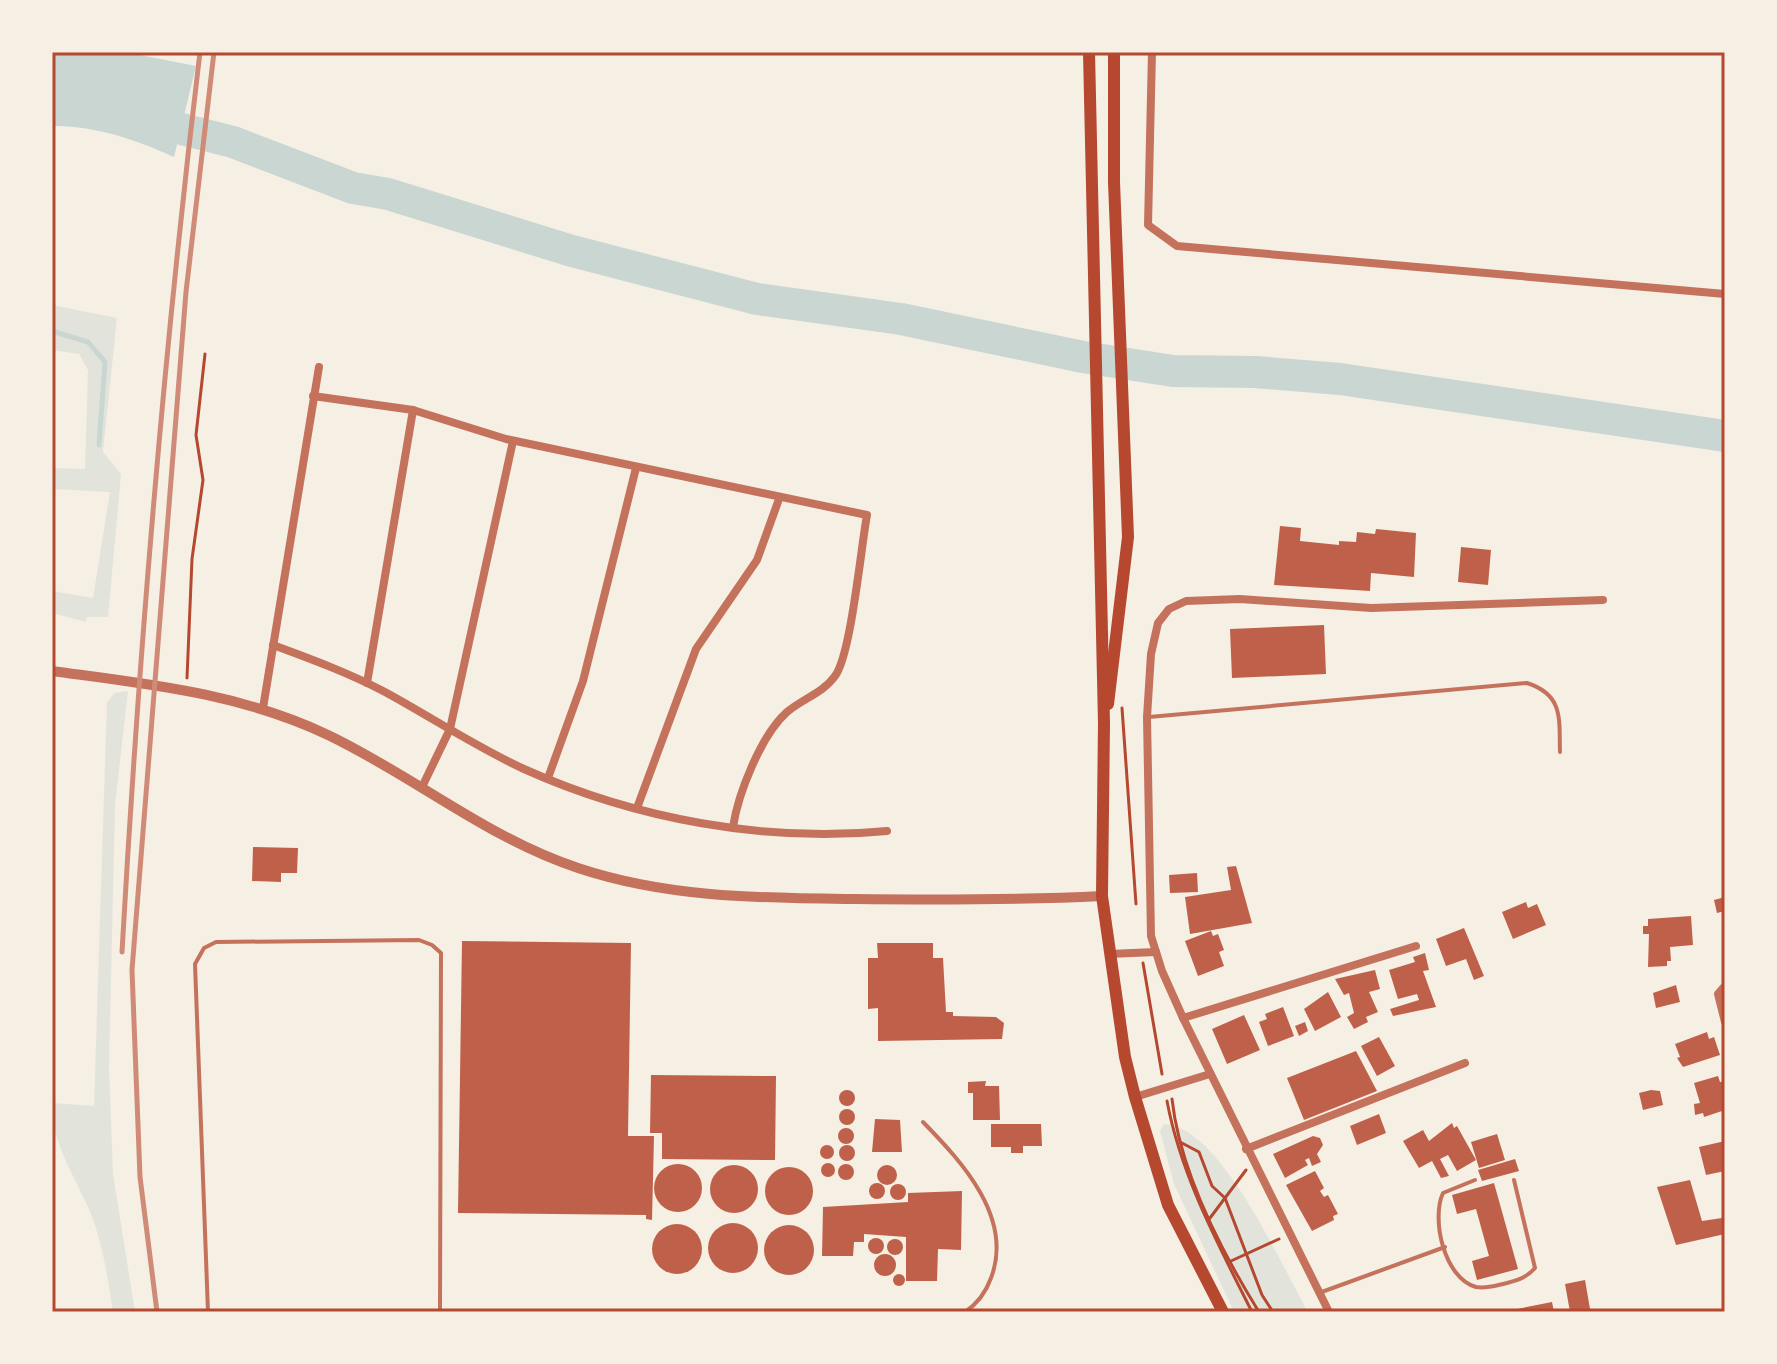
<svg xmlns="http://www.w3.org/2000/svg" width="1777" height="1364" font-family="'PT Sans',sans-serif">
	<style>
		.green { fill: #e2e4dc }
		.water { fill: #c9d6d2 }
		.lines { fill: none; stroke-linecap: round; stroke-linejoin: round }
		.stream { stroke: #c9d6d2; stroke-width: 5 }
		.river { stroke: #c9d6d2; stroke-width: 32 }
		.building { fill: #bf614a }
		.path { stroke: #b5482f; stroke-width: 3 }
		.service { stroke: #c5725c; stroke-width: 4 }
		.minor { stroke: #c5725c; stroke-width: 8 }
		.tertiary { stroke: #c5725c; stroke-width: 10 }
		.primary { stroke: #b5482f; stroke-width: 12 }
		.rail { stroke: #cf8b77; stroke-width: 5 }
		.neatline { fill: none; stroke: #b5482f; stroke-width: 3 }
	</style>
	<rect width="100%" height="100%" fill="#f6efe4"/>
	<g class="green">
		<path d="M52,305L117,318L103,452L121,474L108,617H87L86,622L52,613V591L93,598L110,492L52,489V468L85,469L88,370L79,354L52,350Z"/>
		<path d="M128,691L115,805L109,1068L113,1174L135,1312H113C108,1279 103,1245 91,1214C75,1175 52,1146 52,1103L94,1106L107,702L115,693Z"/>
		<path d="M1164,1124C1221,1126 1282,1267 1308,1312H1234L1174,1184L1160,1131Z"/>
	</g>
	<path class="water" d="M52,52L130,53L196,66L174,157C137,140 93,125 52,126Z"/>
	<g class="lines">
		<path class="stream" d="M52,331L88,342L105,362L99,445"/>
		<path class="river" d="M142,119L233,142L353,188L388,194L572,251L757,299L901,319L1083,357L1173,371L1255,372L1340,379L1725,436"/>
	</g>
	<g class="building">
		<path d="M1280,526L1301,528L1300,541L1339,545V541L1356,542L1357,532L1375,534L1376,529L1416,533L1414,577L1371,573L1370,591L1274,585Z"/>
		<path d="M1461,547L1491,550L1488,585L1458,582Z"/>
		<path d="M1324,625L1326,674L1232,678L1230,629Z"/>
		<path d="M253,847L298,848L297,873H281V882L252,881Z"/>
		<path d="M1236,866L1252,923L1190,934L1185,897L1231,890L1227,867Z"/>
		<path d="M1197,873L1198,892L1170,893L1169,875Z"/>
		<path d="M1725,897V911L1717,913L1714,900Z"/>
		<path d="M1526,902L1528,908L1537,904L1546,925L1513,939L1502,912Z"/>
		<path d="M1691,916L1693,945L1670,947L1671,961H1667V966L1648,967L1649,934H1643V926H1648V919Z"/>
		<path d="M1464,928L1484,976L1474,980L1466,959L1446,966L1436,939Z"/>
		<path d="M1211,931L1213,936L1218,934L1224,950L1219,952L1224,966L1198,976L1185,941Z"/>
		<path d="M462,941L631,943L628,1136H654L652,1220L646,1219V1215L458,1213Z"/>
		<path d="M877,943H933V958H943L946,1012H953V1016L996,1017L1004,1023L1002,1039L878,1041V1008L868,1009V958H878Z"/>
		<path d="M1425,953L1429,970L1423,971L1436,1007L1393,1016L1390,1009L1419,1000L1417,994L1398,999L1389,970L1415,962L1413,957Z"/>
		<path d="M1375,970L1380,989L1369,992L1378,1012L1366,1017L1368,1022L1354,1029L1347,1017L1354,1013L1349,993L1344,995L1335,979Z"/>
		<path d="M1676,985L1680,1002L1656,1008L1653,993Z"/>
		<path d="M1328,992L1341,1017L1315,1031L1304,1009Z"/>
		<path d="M1283,1007L1294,1036L1268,1046L1259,1022L1267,1019L1265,1014Z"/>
		<path d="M1244,1015L1260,1050L1227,1064L1212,1029Z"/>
		<path d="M1305,1022L1308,1031L1299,1036L1295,1026Z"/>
		<path d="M1707,1032L1709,1039L1714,1037L1720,1055L1683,1067L1677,1058L1680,1057L1675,1044Z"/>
		<path d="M1379,1037L1395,1066L1377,1076L1361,1046Z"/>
		<path d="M1356,1051L1377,1091L1304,1120L1287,1078Z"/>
		<path d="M651,1075L776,1076L775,1160L662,1159V1133H650Z"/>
		<path d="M1718,1076L1720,1082L1725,1081V1110L1704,1117L1703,1113L1695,1115L1694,1104L1700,1103L1694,1083Z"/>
		<path d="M986,1081L985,1086H999L1000,1120H973V1093H968V1082Z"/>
		<path d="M1651,1090L1660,1091L1663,1105L1643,1110L1639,1093Z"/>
		<circle cx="847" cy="1098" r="8"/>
		<circle cx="847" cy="1117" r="8"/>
		<path d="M1379,1114L1386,1133L1357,1145L1350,1126Z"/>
		<path d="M875,1119L900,1120L902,1152H872Z"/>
		<path d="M1452,1123L1454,1128L1457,1126L1476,1160L1457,1171L1448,1155L1440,1159L1449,1176L1441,1178L1432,1161L1419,1168L1403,1141L1423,1130L1429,1141Z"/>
		<path d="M991,1124H1041L1042,1146H1023V1153H1011V1147H991Z"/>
		<circle cx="846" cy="1136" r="8"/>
		<path d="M1497,1134L1505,1160L1479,1168L1471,1142Z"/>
		<path d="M1313,1136L1320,1138L1323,1145L1317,1154L1321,1162L1312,1166L1309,1158L1305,1160L1308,1165L1285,1178L1273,1154Z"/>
		<path d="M1725,1141V1171L1706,1175L1699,1147Z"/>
		<circle cx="827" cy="1152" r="7"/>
		<circle cx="847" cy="1153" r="8"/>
		<path d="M1515,1159L1519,1171L1482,1181L1478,1170Z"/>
		<circle cx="828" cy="1170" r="7"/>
		<circle cx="678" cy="1188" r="24"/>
		<circle cx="846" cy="1172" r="8"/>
		<circle cx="734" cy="1189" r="24"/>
		<circle cx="887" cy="1175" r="10"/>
		<circle cx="789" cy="1191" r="24"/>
		<path d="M1315,1171L1324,1188L1320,1191L1324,1197L1328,1195L1338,1214L1333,1216L1334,1220L1312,1231L1286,1185Z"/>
		<path d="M1690,1180L1702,1221L1722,1218L1725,1214V1234L1676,1245L1657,1187Z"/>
		<path d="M1494,1183L1518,1269L1477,1280L1472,1261L1489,1256L1476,1209L1457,1214L1452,1195Z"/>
		<circle cx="877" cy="1191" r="8"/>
		<circle cx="898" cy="1192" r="8"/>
		<path d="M962,1191L961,1250L938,1249L937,1281H906V1237L864,1234V1242H854L853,1256H822L823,1207L908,1202V1193Z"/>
		<circle cx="733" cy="1248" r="25"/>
		<circle cx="677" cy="1249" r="25"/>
		<circle cx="789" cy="1250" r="25"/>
		<circle cx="876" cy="1246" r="8"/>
		<circle cx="895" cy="1247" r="8"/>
		<circle cx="885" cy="1265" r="11"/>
		<circle cx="899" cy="1280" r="6"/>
		<path d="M1585,1280L1590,1309L1570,1312L1565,1284Z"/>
		<path d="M1552,1302L1554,1312H1507V1311Z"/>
	</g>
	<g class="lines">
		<g class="path">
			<path d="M187,678L192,559L203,480L196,435L205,354"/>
			<path d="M1122,708L1136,904"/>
			<path d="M1143,963L1162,1074"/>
			<path d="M1172,1099C1180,1172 1220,1249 1259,1312"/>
			<path d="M1167,1101C1181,1176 1218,1244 1252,1312"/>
			<path d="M1180,1142L1199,1152L1212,1186L1225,1198L1262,1295L1273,1312"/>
			<path d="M1210,1218L1246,1170"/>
			<path d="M1231,1261L1279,1239"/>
		</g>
		<g class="service">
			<path d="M1149,717L1527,683C1564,695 1559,719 1560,752"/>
			<path d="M923,1122C962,1162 1014,1218 991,1278C986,1292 977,1304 965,1312"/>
			<path d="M1475,1180L1443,1193C1431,1219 1444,1278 1476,1287C1487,1289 1497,1285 1507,1283C1519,1280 1527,1277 1535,1268L1514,1180"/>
			<path d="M1319,1293L1445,1247"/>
			<path d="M208,1312L195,964L204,948L216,942L419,940L432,945L441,953L440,1312"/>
		</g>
		<g class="minor">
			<path d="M1152,52L1148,225L1177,246L1725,294"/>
			<path d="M313,396L413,410L506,439L867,515C861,547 851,655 835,676C823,693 802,699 787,712C761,735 738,794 733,827"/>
			<path d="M273,645C311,659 349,673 385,692C431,717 476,747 524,769C635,819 766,843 887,831"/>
			<path d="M367,683L413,410"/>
			<path d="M263,708L319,367"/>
			<path d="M548,778L583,681L636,468"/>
			<path d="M422,787L450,729L513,441"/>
			<path d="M637,808L696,649L757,560L779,499"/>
			<path d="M1109,954L1156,952"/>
			<path d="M1725,986L1718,994L1725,1022"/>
			<path d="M1183,1018L1416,946"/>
			<path d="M1135,1097L1210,1074"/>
			<path d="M1246,1149L1465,1063"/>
			<path d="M1329,1312L1183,1018L1162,971L1151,936L1147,717L1151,654L1158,623L1169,609L1186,601L1240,599L1371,608L1603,600"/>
		</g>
		<path class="tertiary" d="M52,671C147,684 240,693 328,735C414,776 487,838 578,868C668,898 760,898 854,899C936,900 1019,900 1102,896"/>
		<g class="primary">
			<path d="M1089,52L1104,723L1102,896L1125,1057L1135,1097L1168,1205L1223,1312"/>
			<path d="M1108,704L1128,537L1114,182V52"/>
		</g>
		<g class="rail">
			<path d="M122,952C139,651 164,351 200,52"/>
			<path d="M157,1312L140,1177L132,970L186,292L214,52"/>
		</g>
	</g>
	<rect width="1777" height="1364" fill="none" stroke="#f6efe4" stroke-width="108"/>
	<rect x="54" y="54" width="1669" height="1256" class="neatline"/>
</svg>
